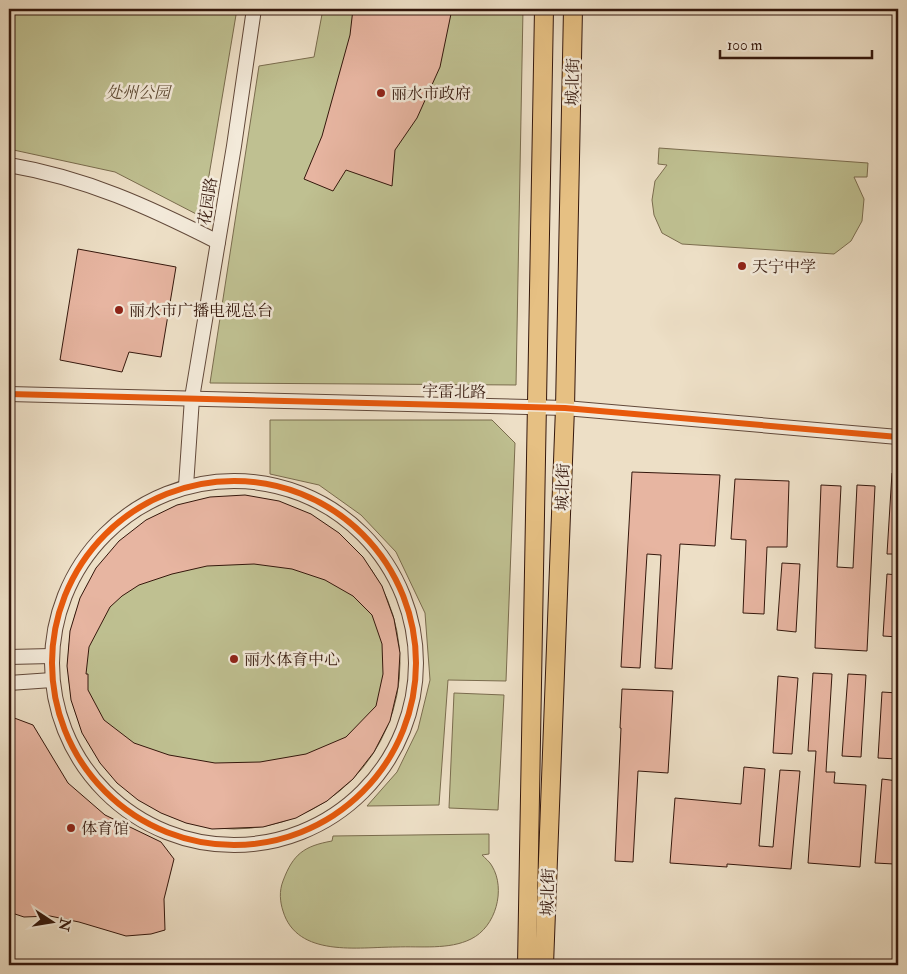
<svg xmlns="http://www.w3.org/2000/svg" width="907" height="974" font-family="'IM FELL Double Pica','Noto Serif SC',serif">
	<style>
		.green { fill: #bfc091; stroke: #7a6c4e }
		.building { fill: #e7b5a1; stroke: #34170c; fill-rule: evenodd }
		.lines { fill: none; stroke-linecap: round; stroke-linejoin: round }
		.minor-casing { stroke: #62493a; stroke-width: 16 }
		.major-casing { stroke: #34170c; stroke-width: 20 }
		.minor { stroke: #f3eada; stroke-width: 14 }
		.major { stroke: #e6c083; stroke-width: 18 }
		.cycleway-casing { stroke: #f3eada; stroke-width: 9 }
		.cycleway { stroke: #e8590c; stroke-width: 6 }
		.poi-dot { fill: #8f2418; stroke: #f3eada; stroke-width: 2 }
		.labels { text-anchor: middle; stroke-width: 5; stroke-linejoin: round; paint-order: stroke }
		.street-label { font-size: 16px; fill: #34170c; stroke: #f3eada }
		.park-label { font-size: 16px; font-style: italic; fill: #5e4a34; stroke: #f3eada }
		.poi-label { font-size: 16px; fill: #34170c; stroke: #f3eada; text-anchor: start }
	</style>
	<rect width="100%" height="100%" fill="#eddfc6"/>
	<filter id="stains"><feTurbulence type="fractalNoise" baseFrequency=".004" numOctaves="4"/><feColorMatrix values="0 0 0 0 .2 0 0 0 0 .09 0 0 0 0 .02 0 0 0 .5 -.17"/></filter>
	<radialGradient id="worn" r=".72"><stop offset=".6" stop-color="#630" stop-opacity="0"/><stop offset="1" stop-color="#630" stop-opacity=".3"/></radialGradient>
	<g class="green">
		<path d="M9,9H237L202,217L115,172L9,149Z"/>
		<path d="M323,9H523L516,385L210,383L259,66L314,57Z"/>
		<path d="M659,148L868,163L867,177H854L864,199L862,221L851,241L834,254L682,244L662,233L654,215L652,200L655,181L667,165L658,164Z"/>
		<path d="M270,420H492L515,443L506,681L448,680L439,805L367,806L397,772L418,729L430,680L425,613L396,552L361,515L319,485L270,474Z"/>
		<circle cx="234" cy="663" r="166"/>
		<path d="M454,693L504,695L498,810L449,808Z"/>
		<path d="M489,834V854L482,855C485,858 490,862 492,866C506,889 496,927 471,939C449,950 421,946 396,947C359,947 297,958 283,911C280,902 279,891 283,881C293,854 304,846 332,841L333,836Z"/>
	</g>
	<g class="building">
		<path d="M353,9H452L440,67L417,118L395,150L392,186L346,170L333,191L304,179L322,136L350,35Z"/>
		<path d="M78,249L176,267L161,357L129,352L122,372L60,360Z"/>
		<path d="M632,472L720,475L715,546L680,544L672,669L655,668L661,555L647,554L640,668L621,667Z"/>
		<path d="M892,473L898,474V554H887Z"/>
		<path d="M735,479L789,481L787,547H767L764,614L743,613L746,540L731,539Z"/>
		<path d="M821,485L841,486L837,567L853,568L857,485L875,486L867,651L815,648Z"/>
		<path d="M245,495L279,501L311,514L339,533L363,557L382,586L394,619L400,653L398,687L390,721L374,752L353,779L327,801L296,818L263,827L212,829L186,823L161,813L138,800L117,783L100,763L82,733L71,700L67,666L70,631L80,598L96,568L119,541L146,520L177,505L210,497ZM254,564L292,569L325,580L353,596L372,615L382,644L383,674L376,706L346,737L306,754L260,762L215,763L169,755L134,743L104,720L88,690V674H86L89,647L110,607L122,596L139,585L172,574L207,566Z"/>
		<path d="M782,563L800,564L796,632L777,630Z"/>
		<path d="M887,574L898,575V637L883,636Z"/>
		<path d="M813,673L832,674L826,772H835L834,783L866,785L860,867L808,863L816,751H808Z"/>
		<path d="M848,674L866,675L861,757L842,756Z"/>
		<path d="M778,676L798,678L792,754L773,753Z"/>
		<path d="M622,689L673,691L668,773L638,771L633,862L615,861L621,728H620Z"/>
		<path d="M882,692L898,693L897,759L878,758Z"/>
		<path d="M9,716L33,725L68,783L105,815L161,842L174,859L164,899L165,930L151,934L126,936L79,922L50,916L24,917L9,912Z"/>
		<path d="M744,767L765,769L759,846L773,847L780,770L800,771L791,869L727,864V867L670,863L675,798L741,804Z"/>
		<path d="M882,779L898,781V809L894,864L875,863Z"/>
	</g>
	<g class="lines">
		<defs>
			<g id="minor">
				<path d="M9,165C86,178 149,207 218,242"/>
				<path d="M9,394L565,408L898,437"/>
				<circle cx="234" cy="663" r="182"/>
				<path d="M186,486L192,398L234,146L254,9"/>
				<path d="M9,657L51,656"/>
				<path d="M9,683L52,680"/>
			</g>
			<g id="major">
				<path d="M527,965L544,9"/>
				<path d="M544,965L565,408L573,9"/>
			</g>
		</defs>
		<use href="#minor" class="minor-casing"/>
		<use href="#major" class="major-casing"/>
		<use href="#minor" class="minor"/>
		<use href="#major" class="major"/>
		<defs>
			<g id="cycleway">
				<path d="M9,394L565,408L898,437"/>
				<circle cx="234" cy="663" r="182"/>
			</g>
		</defs>
		<use href="#cycleway" class="cycleway-casing"/>
		<use href="#cycleway" class="cycleway"/>
	</g>
	<g class="poi-dot">
		<circle cx="381" cy="93" r="5"/>
		<circle cx="742" cy="266" r="5"/>
		<circle cx="119" cy="310" r="5"/>
		<circle cx="234" cy="659" r="5"/>
		<circle cx="71" cy="828" r="5"/>
	</g>
	<g class="labels">
		<g class="street-label">
			<text transform="translate(572 82) rotate(-89)" y="6">城北街</text>
			<text transform="translate(207 201) rotate(-81)" y="6">花园路</text>
			<text transform="translate(454 391) rotate(1)" y="6">宇雷北路</text>
			<text transform="translate(562 487) rotate(-88)" y="6">城北街</text>
			<text transform="translate(547 892) rotate(-88)" y="6">城北街</text>
		</g>
		<g class="park-label">
			<text x="138" y="98">处州公园</text>
		</g>
		<g class="poi-label">
			<text x="391" y="99">丽水市政府</text>
			<text x="752" y="272">天宁中学</text>
			<text x="129" y="316">丽水市广播电视总台</text>
			<text x="244" y="665">丽水体育中心</text>
			<text x="81" y="834">体育馆</text>
		</g>
	</g>
	<rect width="907" height="974" fill="none" stroke="#eddfc6" stroke-width="30"/>
	<rect x="10" y="10" width="887" height="954" fill="none" stroke="#34170c" stroke-width="2.5"/>
	<rect x="15" y="15" width="877" height="944" fill="none" stroke="#34170c"/>
	<g transform="translate(52 922) rotate(102)" stroke="#f3eada" stroke-width="4" paint-order="stroke">
	<path d="M0-4L9 19L0 12L-9 19Z" fill="#34170c"/>
	<text y="-8" font-size="14" font-weight="bold" text-anchor="middle" fill="#34170c">N</text>
	</g>
	<path d="M720 50v8h152v-8" fill="none" stroke="#34170c" stroke-width="2.5"/>
	<text x="727" y="50" font-size="15" fill="#34170c" stroke="#f3eada" stroke-width="4" paint-order="stroke">100 m</text>
	<rect width="100%" height="100%" filter="url(#stains)"/>
	<rect width="100%" height="100%" fill="url(#worn)"/>
</svg>
